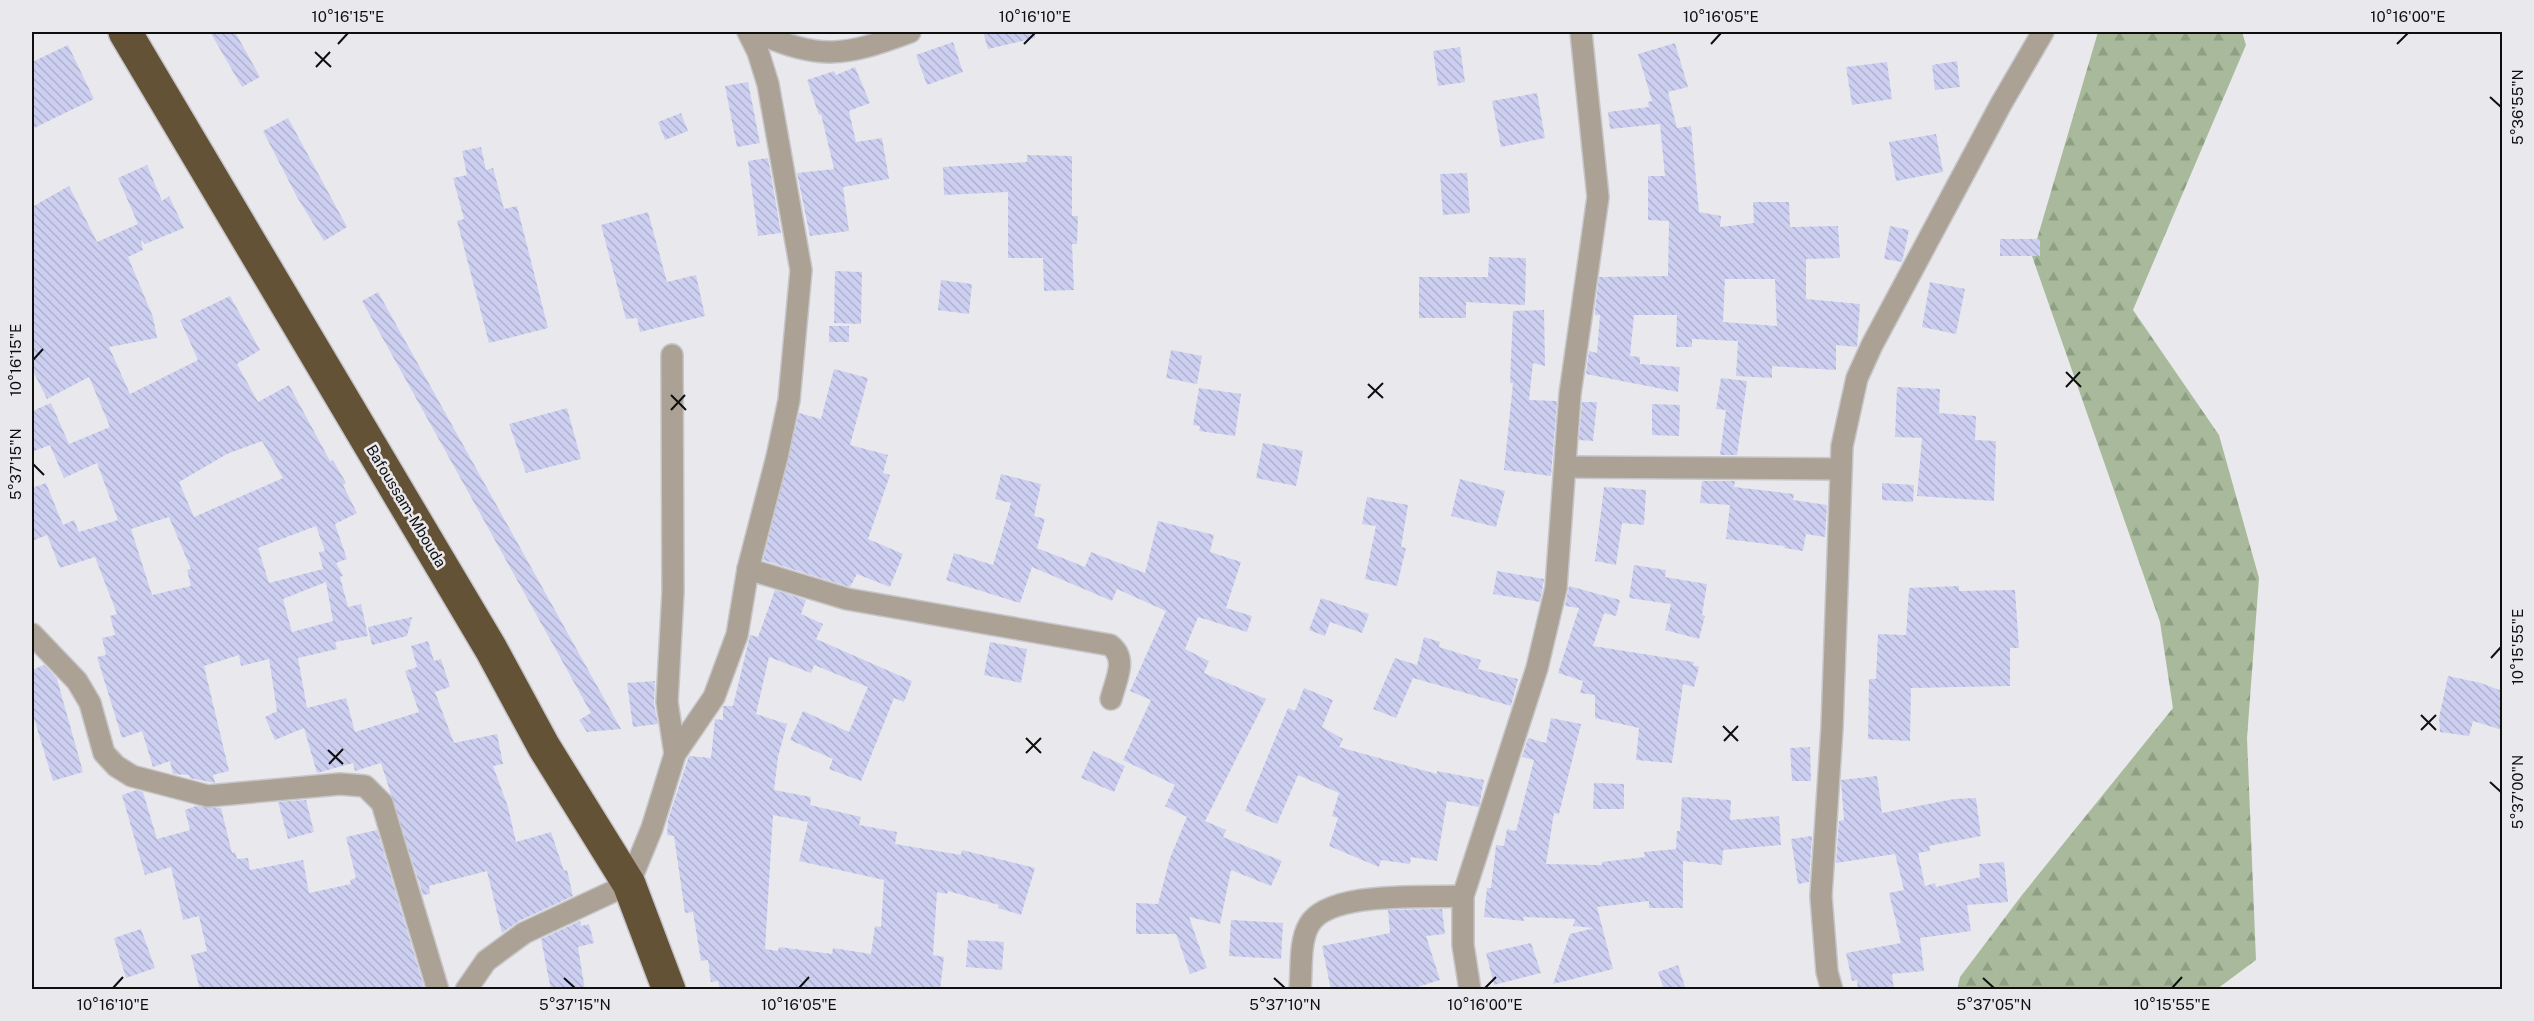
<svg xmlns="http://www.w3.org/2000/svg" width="2534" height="1021" font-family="'Public Sans',sans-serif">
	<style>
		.forest { fill: url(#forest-firs) }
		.building { fill: url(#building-back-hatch); fill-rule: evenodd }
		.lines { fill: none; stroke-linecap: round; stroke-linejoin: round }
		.street-casing { stroke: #c6c6ca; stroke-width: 24 }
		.highway-casing { stroke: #c6c6ca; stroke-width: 36 }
		.street { stroke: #aba295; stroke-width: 21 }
		.highway { stroke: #645236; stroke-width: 33 }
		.ticks { fill: none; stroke: #0f0f10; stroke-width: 2 }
		.labels { text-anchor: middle; stroke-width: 5; stroke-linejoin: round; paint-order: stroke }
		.street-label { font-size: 15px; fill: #0f0f10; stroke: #e9e9ed }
		.neatline { fill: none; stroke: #0f0f10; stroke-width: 2 }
		.ticks-label { font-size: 15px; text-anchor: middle; fill: #0f0f10 }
	</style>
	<defs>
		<pattern id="forest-firs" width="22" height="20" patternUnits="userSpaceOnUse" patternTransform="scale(1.5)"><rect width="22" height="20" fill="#a8ba9b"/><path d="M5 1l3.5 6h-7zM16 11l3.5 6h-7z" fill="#8f9f84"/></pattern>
		<pattern id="building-back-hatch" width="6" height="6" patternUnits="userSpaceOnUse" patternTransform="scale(1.5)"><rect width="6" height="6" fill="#cdcff1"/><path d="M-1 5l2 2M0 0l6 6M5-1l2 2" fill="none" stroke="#afb1ce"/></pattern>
	</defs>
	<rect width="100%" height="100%" fill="#e9e9ed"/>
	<path class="forest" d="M2098,32H2242L2246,45L2133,310L2219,435L2259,578L2247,738L2256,960L2217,989L1957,990L1960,977L2022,895L2173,708L2160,622L2032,256Z"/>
	<g class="building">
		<path d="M210,32H235L260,77L242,87Z"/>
		<path d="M983,32H1034L1035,38L988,49Z"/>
		<path d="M953,42L963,72L927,85L916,55Z"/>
		<path d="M1675,43L1688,87L1668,92L1677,128L1691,126L1699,212L1721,216L1720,227L1754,223L1753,202H1789L1790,227L1838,226L1840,258L1806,259V299L1860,304L1857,347L1836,345V370L1772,366V378L1736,376L1738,341L1692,339V347H1676L1677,315H1634L1630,356L1640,357V364L1680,367L1678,392L1586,374L1589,351L1597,353L1600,315H1595V310L1599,277L1668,276L1669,221L1648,220V176H1665L1660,124L1610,129L1608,112L1649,107L1648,102L1652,101L1638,54ZM1725,279H1775L1777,326L1723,322Z"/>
		<path d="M68,45L94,99L32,129V62Z"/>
		<path d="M1460,47L1465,82L1438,86L1433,51Z"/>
		<path d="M1957,61L1960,87L1935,90L1932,65Z"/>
		<path d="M1887,62L1892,99L1852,105L1846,67Z"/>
		<path d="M855,67L870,103L849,111L856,142L882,138L889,179L843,187L849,231L810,236L797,173L834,169L821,114L819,115L807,80L834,71L836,75Z"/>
		<path d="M748,82L760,143L737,147L725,86Z"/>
		<path d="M1537,93L1545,138L1501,147L1492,101Z"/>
		<path d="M681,113L688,131L665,140L658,122Z"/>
		<path d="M288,118L347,227L324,241L297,197L263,131Z"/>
		<path d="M1936,134L1943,172L1896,181L1889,142Z"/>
		<path d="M481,147L486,170L493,168L504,209L517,206L548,328L489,343L457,221L464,219L453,178L467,175L462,151Z"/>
		<path d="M1027,155L1072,156V216H1078L1077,244H1072L1074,290L1044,291L1043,258H1008V192L944,195L943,167L1027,162Z"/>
		<path d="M768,158L781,233L758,236L748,161Z"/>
		<path d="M147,165L162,201L169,196L184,228L145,244L141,239L143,250L128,257L153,317L157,338L109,347L130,394L198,360L180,320L230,296L260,350L237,364L258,402L289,385L330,461L333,460L346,483L343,485L357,513L335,524L347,559L336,563L343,576L340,577L348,607L361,604L368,636L335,642L337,649L298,658L307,708L346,698L355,732L419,712L405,671L417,667L411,646L428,641L434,661L441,659L450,687L435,692L454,743L497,734L503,764L493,766L508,807L516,842L551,832L564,871L567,870L573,896L519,921L502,933L487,871L429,886L430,894L423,895L381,763L355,771L353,763L317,773L304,728L275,740L265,717L277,711L269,659L241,666L239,655L204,666L229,771L213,775L215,783L190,778L189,775L173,774L170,761L153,767L142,731L122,738L97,657L106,655L102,638L115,635L110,616L117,614L95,557L60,568L47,535L32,541V488L46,483L63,525L74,520L79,532L118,520L97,463L64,478L50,445L32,452V411L51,403L69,444L110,427L89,377L47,399L32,369V207L69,186L97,242L138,224L118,178ZM262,441L283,478L194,517L179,482L227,454ZM169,517L191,569L187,570L191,586L152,595L131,529ZM316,526L325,551L319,552L323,569L269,583L258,548ZM326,582L333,621L292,632L283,599Z"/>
		<path d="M1467,173L1470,213L1443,215L1440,174Z"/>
		<path d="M648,212L667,282L696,275L705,316L640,332L637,318L626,319L601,225Z"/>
		<path d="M1890,226L1909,230L1902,262L1884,259Z"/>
		<rect x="2000" y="239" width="40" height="17"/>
		<path d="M1489,257L1526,258L1525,305L1466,302V318H1419V277H1488Z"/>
		<path d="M835,271L862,272L861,324L834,323Z"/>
		<path d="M941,280L972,284L969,314L938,310Z"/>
		<path d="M1930,282L1965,289L1956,334L1922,327Z"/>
		<path d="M378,292L621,729L587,732L579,720L591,713L362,301Z"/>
		<path d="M1544,310L1545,366L1533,363L1529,400L1557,401L1551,476L1504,470L1513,383H1510L1513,311Z"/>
		<rect x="829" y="326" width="20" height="16"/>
		<path d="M1171,350L1202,356L1197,384L1166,378Z"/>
		<path d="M834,369L868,378L850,445L888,455L883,473L890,475L868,539L903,554L890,587L857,574L850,587L763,560L799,413L821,419Z"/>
		<path d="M1721,378L1747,381L1737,455H1720L1726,410L1716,409Z"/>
		<path d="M1897,387L1940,389L1939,413L1976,416L1975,440L1996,441L1994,501L1917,496L1922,438L1895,437Z"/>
		<path d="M1199,388L1241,394L1235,436L1199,431L1200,426L1193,425Z"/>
		<path d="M1582,402H1597L1593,441L1579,440Z"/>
		<path d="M1652,404L1680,405L1679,436L1652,435Z"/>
		<path d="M567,408L581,459L526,473L509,424Z"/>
		<path d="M1263,443L1303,451L1296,486L1256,478Z"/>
		<path d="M1001,474L1041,484L1034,516L1045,519L1037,548L1085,567L1091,552L1145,573L1158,521L1214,535L1210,552L1241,562L1226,608L1252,616L1247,632L1198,617L1185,649L1209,661L1204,673L1266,699L1205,821L1226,830L1223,837L1282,861L1271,886L1231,870L1220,924L1189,917L1207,968L1190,974L1176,934H1136V903L1158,904L1170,858L1187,817L1165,806L1175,785L1123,760L1151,700L1130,691L1166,611L1117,589L1112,601L1032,567L1020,603L946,580L954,553L993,565L1011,503L995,499Z"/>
		<path d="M1460,479L1505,491L1496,527L1451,516Z"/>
		<path d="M1702,481H1735L1734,487L1794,494L1793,500L1827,505L1825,537L1806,534L1803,551L1784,548L1785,546L1726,539L1730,505L1700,503Z"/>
		<path d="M1882,483L1914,485L1913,502L1882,500Z"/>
		<path d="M1604,487L1646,490L1644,525L1622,523L1616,565L1595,561Z"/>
		<path d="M1367,497L1408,505L1401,547L1406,548L1397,586L1365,579L1376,526L1362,524Z"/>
		<path d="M1634,565L1666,570L1665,577L1707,584L1702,615L1705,616L1699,639L1665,630L1671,604L1629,598Z"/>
		<path d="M1497,571L1544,579L1540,602L1493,594Z"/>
		<path d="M1569,586L1620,600L1616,616L1604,613L1593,646L1694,662L1693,665L1699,667L1694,687L1683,684L1672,763L1636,760L1639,728L1595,718V695L1580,693L1583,681L1558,673L1579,608L1565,606Z"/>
		<path d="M1959,586V591L2015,590L2019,648H2010V686L1911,688L1910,741L1868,739L1869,679H1876L1878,634L1906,635L1909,588Z"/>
		<path d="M775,590L806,600L801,614L823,624L816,639L912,681L904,702L894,698L861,781L829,769L833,759L790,740L803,711L849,732L868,687L814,665L811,673L769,657L756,714L787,724L778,757L774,790L811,797L810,805L861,817L859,825L897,832L895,844L961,855L962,850L1035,868L1021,915L998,908L999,905L948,891L947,894L937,892L933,955L944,957L940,990L911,986V990H720L718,981L711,982L708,960L701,961L693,912L685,913L674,836L667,835L668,820L689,756L711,758L715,719L723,720V706H733L750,635L758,637ZM773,815L808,822L799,861L884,880L881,927L875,926L871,954L833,948L832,954L779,947L778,951L765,949Z"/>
		<path d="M1321,598L1369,614L1362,633L1330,622L1325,636L1309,630Z"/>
		<path d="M412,617L407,636L372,645L368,627Z"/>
		<path d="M1424,637L1440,642L1439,647L1481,660L1478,669L1518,679L1511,706L1413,678L1396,718L1373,709L1395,658L1417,665Z"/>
		<path d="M990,642L1027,649L1021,683L984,675Z"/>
		<path d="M44,665L57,679L83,772L53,781L32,712V670Z"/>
		<path d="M2448,676L2481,683L2502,691V730L2473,721L2469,736L2440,732L2439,718Z"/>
		<path d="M655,681L654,704L658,724L633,727L627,683Z"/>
		<path d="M1304,688L1333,700L1322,727L1343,739L1339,747L1437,774V771L1484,780L1479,807L1447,801L1437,861L1411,857L1410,864L1381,860L1379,867L1329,846L1338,818L1332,816L1339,793L1298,775L1277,824L1245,811L1288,708L1295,711Z"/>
		<path d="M1551,718L1581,724L1559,814L1554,813L1546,864L1602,865V862L1645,857L1644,852L1676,849L1677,831H1680L1682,797L1731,800L1730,820L1779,816L1781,845L1723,850L1722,865L1683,861V908H1649V901L1597,907L1613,969L1553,984L1570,934L1594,928L1573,926L1575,919L1523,917L1524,921L1484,917L1487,888H1491L1496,845L1504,846L1507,829L1516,831L1534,760L1522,757L1528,738L1546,743Z"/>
		<path d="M1810,747L1811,781H1792L1790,748Z"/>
		<path d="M1093,751L1125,766L1114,792L1081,778Z"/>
		<path d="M1877,776L1882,813L1954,799L1976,798L1981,836L1929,846L1930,851L1918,853L1925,886L1935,883L1936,887L1980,877L1979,864L2004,862L2008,902L1967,905L1971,931L1920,938L1924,971L1892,974L1894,990H1858L1857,980L1852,981L1846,953L1901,943L1889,893L1904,890L1895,854L1836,863L1839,821L1844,820L1841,780Z"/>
		<path d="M1594,783L1624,784V809H1593Z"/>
		<path d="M137,790L143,792L157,839L190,830L185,810L196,806L221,808L232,853L235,852L237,859L248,858L250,870L303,860L309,893L351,884L350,880L356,878L346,837L377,830L424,987L200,990L191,955L207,951L199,916L183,920L171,867L145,875L122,795Z"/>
		<path d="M306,800L314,832L288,839L278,802Z"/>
		<path d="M1812,836L1809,882L1798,884L1791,839Z"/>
		<path d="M1442,909L1445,934L1426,936L1440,980L1408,990H1331L1322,946L1390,933L1388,910Z"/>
		<path d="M1231,920L1283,923L1281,959L1229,956Z"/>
		<path d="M580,921L581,926L589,924L594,943L578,947L585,990H551L541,939Z"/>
		<path d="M141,929L155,968L126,978L114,938Z"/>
		<path d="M968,940L1004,942L1002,970L966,967Z"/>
		<path d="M1531,943L1541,973L1494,985L1486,953Z"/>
		<path d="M1678,965L1686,990H1664L1658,972Z"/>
	</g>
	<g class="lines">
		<defs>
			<g id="street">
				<path d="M756,32C821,61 846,56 910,32"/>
				<path d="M672,355L673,592L667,702L675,754"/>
				<path d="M1566,467L1841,469"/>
				<path d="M748,569L847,599L1110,645C1128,659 1116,679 1111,699"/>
				<path d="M32,634L77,681L90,703L104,753L116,766L132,776L208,796L340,784L365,786L382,803L438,990"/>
				<path d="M466,990L486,961L524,933L629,884L652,828L675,754L714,697L737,635L748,569L777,457L789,400L801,270L768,84L758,52L748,32"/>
				<path d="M1300,990C1302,970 1299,942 1309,925C1328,890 1426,898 1463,896"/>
				<path d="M1470,990L1463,945V896L1537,668L1556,588L1570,394L1598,197L1581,32"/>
				<path d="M1832,990L1827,972L1821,896L1832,728L1842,446L1857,378L1872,345L2001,104L2043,32"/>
			</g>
			<path id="highway" d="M125,32L491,649L544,747L629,884L669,990"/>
		</defs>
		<use href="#street" class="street-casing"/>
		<use href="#highway" class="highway-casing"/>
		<use href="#street" class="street"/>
		<use href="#highway" class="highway"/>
	</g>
	<path class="ticks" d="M338,44L348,33M1024,44L1035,33M1711,44L1721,33M2397,44L2408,33M315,52L331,67M316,67L330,52M2490,97L2501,107M33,360L43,349M2066,372L2081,387M1368,384L1383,398M2066,387L2080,372M671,395L686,410M1368,398L1383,383M671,410L685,395M33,464L44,475M2491,658L2501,647M2421,715L2436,730M1723,726L1738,741M2421,730L2436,715M1026,738L1041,753M1724,741L1738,726M328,750L343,764M1026,753L1041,738M329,764L343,749M2490,782L2501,792M564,978L575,988M1274,978L1285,988M1983,978L1994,988M113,988L123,977M799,988L809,977M1485,988L1496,977M2172,988L2182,977"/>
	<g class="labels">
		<g class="street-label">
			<text transform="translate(406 506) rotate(59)" y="5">Bafoussam-Mbouda</text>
		</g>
	</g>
	<rect width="2534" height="1021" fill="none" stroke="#e9e9ed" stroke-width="66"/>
	<rect x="33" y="33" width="2468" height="955" class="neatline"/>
	<g class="ticks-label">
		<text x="348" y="22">10°16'15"E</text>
		<text x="1035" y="22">10°16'10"E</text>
		<text x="1721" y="22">10°16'05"E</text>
		<text x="2408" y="22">10°16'00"E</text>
		<text transform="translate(2518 107) rotate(-90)" y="5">5°36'55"N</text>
		<text transform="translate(16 360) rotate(-90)" y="5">10°16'15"E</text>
		<text transform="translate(16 464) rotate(-90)" y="5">5°37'15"N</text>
		<text transform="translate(2518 647) rotate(-90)" y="5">10°15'55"E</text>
		<text transform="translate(2518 792) rotate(-90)" y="5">5°37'00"N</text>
		<text x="113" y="1010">10°16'10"E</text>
		<text x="575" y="1010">5°37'15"N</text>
		<text x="799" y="1010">10°16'05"E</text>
		<text x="1285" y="1010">5°37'10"N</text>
		<text x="1485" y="1010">10°16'00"E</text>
		<text x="1994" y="1010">5°37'05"N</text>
		<text x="2172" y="1010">10°15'55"E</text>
	</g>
</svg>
